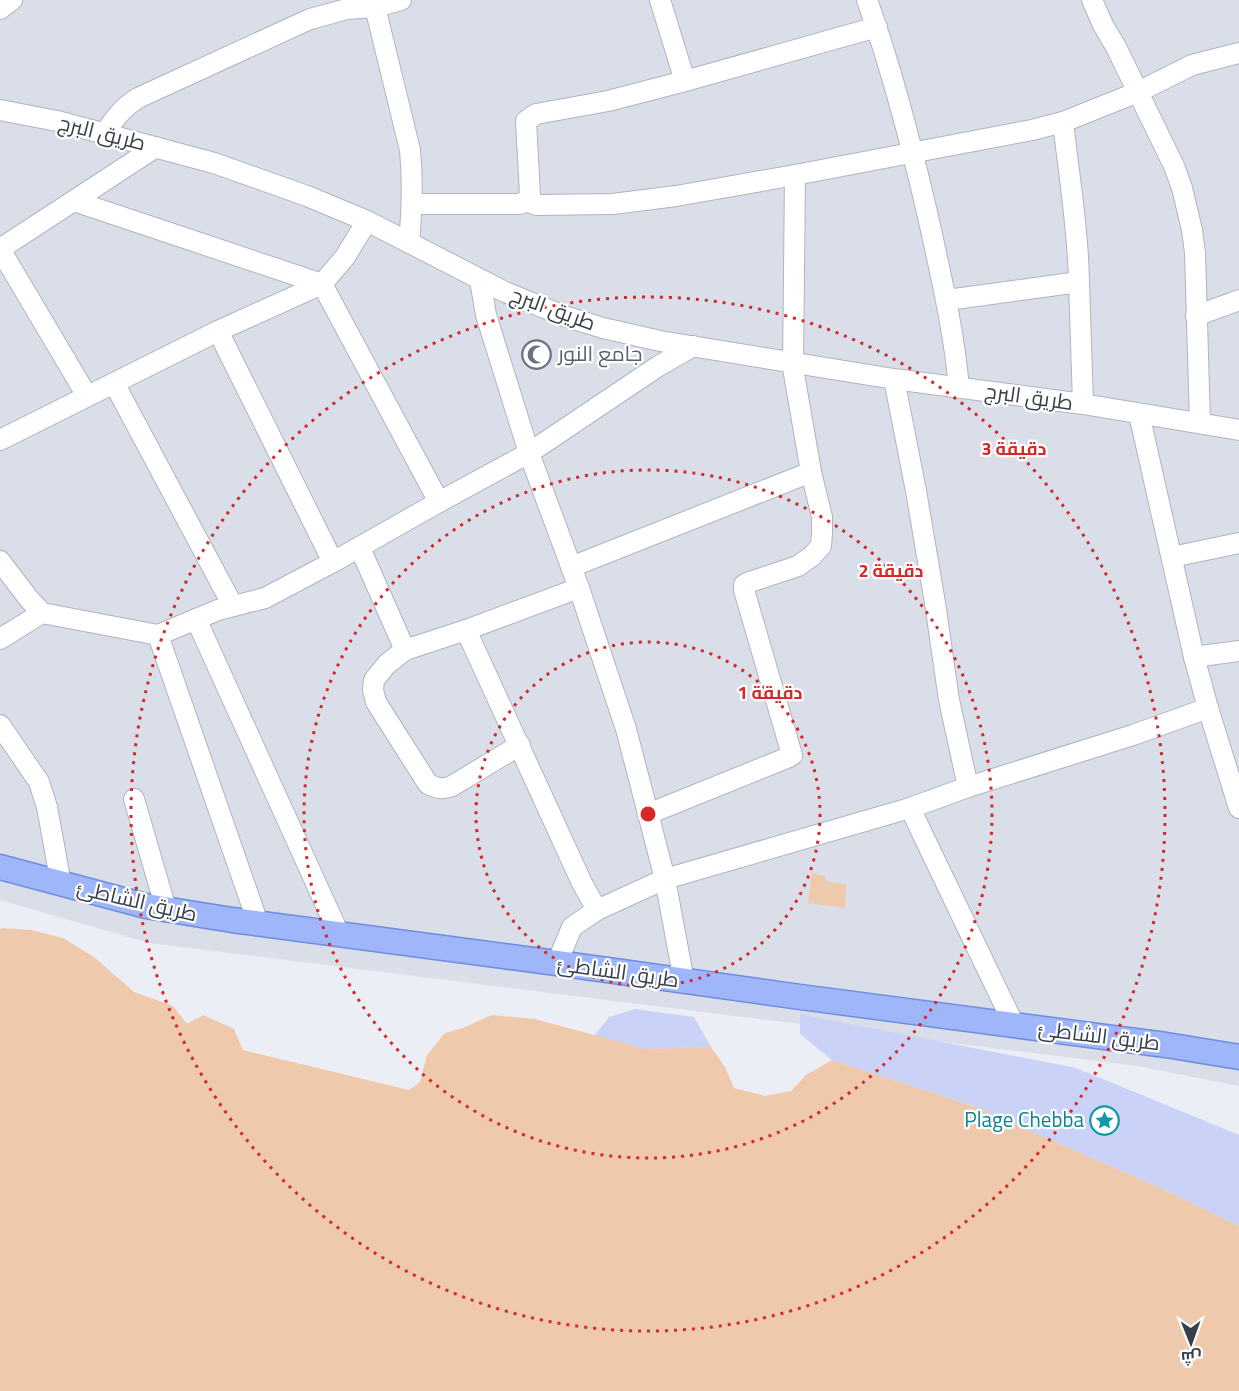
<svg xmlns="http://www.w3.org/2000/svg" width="1239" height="1391" font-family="'Titillium Web',Cairo,sans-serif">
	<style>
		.residential { fill: #dadee9 }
		.sand { fill: #cad2f7 }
		.water { fill: #eec9ab }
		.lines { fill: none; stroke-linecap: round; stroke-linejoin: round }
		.minor-casing { stroke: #aeb4c0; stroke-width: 22 }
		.major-casing { stroke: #6e8de0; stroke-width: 27 }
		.minor { stroke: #fff; stroke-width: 20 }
		.major { stroke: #9fb6fa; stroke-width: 24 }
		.ring { fill: none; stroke: #d62828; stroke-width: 3; stroke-dasharray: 3 6 }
		.labels { text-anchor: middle; stroke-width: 4.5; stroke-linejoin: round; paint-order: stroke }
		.street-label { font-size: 21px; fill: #393f49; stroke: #fff }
		.worship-label { font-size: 21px; fill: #5b616d; stroke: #fff; text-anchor: start }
		.culture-label { font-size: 21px; fill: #0d838f; stroke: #fff; text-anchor: end }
		.centre { fill: #d62828; stroke: #fff; stroke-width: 3 }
		.ring-label { font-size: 18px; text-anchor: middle; font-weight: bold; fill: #d62828; stroke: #fff; stroke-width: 4.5; stroke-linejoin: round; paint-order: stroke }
	</style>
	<rect width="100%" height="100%" fill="#ebeef5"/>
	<path class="residential" d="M0,0H1239V1086L1137,1066L149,943L0,900Z"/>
	<g class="sand">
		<path d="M635,1009L694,1017L711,1047L646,1049L594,1036L609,1017Z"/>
		<path d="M800,1014L1076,1068L1239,1135V1226L1156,1186L973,1106L832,1060L800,1034Z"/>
	</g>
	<g class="water">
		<path d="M812,873L824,876L828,882L846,884L845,908L808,903Z"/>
		<path d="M3,928L31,930L63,938L94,957L134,992L173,1006L187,1024L203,1015L234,1029L243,1050L409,1090L420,1082L427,1055L445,1033L463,1028L492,1015L535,1019L646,1049L711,1047L725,1067L734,1088L765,1096L791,1091L806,1075L832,1060L973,1106L1156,1186L1239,1226V1391H0V929Z"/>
	</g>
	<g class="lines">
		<defs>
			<g id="minor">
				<path d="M660,0L685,81"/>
				<path d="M867,0C893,72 912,147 929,221C941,276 954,331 959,388"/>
				<path d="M1092,0L1103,25L1116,47L1174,166L1182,188L1192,230L1195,253L1200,423"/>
				<path d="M375,7L410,150C413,181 412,211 409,243"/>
				<path d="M0,9L12,0"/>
				<path d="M0,110L57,121L214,163L307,196L367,221L505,292L564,316L603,328L660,341L894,379L1083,404L1239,430"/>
				<path d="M105,133C115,118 122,108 138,98L310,19L347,9L375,7L401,0"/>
				<path d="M74,201L322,284L439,502"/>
				<path d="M526,201L537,205L613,204L676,196L795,175L1032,130L1063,122L1138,92L1192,65L1239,53"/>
				<path d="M413,204H520L526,201L530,195L526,121L536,114L608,101L685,81L877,27"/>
				<path d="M0,249L156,147"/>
				<path d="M0,249L87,396"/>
				<path d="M480,280L486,315L529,453L579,588L626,729L665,879L684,981"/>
				<path d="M1079,282L1083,404"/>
				<path d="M947,300L1079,282C1078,229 1069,175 1063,122"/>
				<path d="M1196,316L1239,300"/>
				<path d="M218,331L333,562"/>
				<path d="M894,379L916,491L935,603L949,700L968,787"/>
				<path d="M114,383L233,606"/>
				<path d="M1139,414L1194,657L1208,708L1239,808"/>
				<path d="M0,440L218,331L322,284L345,257L367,221"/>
				<path d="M360,548L405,650"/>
				<path d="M1172,557L1239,543"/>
				<path d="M0,561L29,599L42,613L158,635L218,610L265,598L333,562L439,502L529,453L657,367L693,346"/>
				<path d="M571,567L811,472"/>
				<path d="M196,619L339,934"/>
				<path d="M466,630L582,883L597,910"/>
				<path d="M158,635L258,923"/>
				<path d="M0,639L42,613"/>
				<path d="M1194,657L1239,651"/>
				<path d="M0,725L39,782L47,807L61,884"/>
				<path d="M520,745L452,786C442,790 437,788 428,784L376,702L373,690L374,680L387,664L405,650L466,630L579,588"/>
				<path d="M134,799L166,909"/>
				<path d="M910,808L1014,1025"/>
				<path d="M648,814L789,757L792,755L744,590V585L747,583L798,566L812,556L821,546L822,533V517L811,472L793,368L795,175"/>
				<path d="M557,963L572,927L597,910L665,879L910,808L968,787L1133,735L1208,708"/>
			</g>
			<path id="major" d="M0,867L146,906L232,920L557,963L793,996L1166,1045L1239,1057"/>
		</defs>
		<use href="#minor" class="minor-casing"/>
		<use href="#major" class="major-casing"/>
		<use href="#minor" class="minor"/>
		<use href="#major" class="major"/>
	</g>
	<g class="ring">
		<circle cx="648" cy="814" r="172"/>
		<circle cx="648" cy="814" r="344"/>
		<circle cx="648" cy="814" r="517"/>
	</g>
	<defs>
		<symbol id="mosque-ring" viewBox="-11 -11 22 22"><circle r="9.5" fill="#fff" stroke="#6b7280" stroke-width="1.5"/><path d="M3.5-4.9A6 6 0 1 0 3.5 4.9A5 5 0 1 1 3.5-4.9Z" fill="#6b7280"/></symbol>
		<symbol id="sight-ring" viewBox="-11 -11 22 22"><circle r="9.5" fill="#fff" stroke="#0f9aa8" stroke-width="1.5"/><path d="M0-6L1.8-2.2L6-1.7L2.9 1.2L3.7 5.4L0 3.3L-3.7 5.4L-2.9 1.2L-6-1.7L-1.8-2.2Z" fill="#0f9aa8"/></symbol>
	</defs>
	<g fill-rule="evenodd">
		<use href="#mosque-ring" x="520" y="338" width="33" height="33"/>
		<use href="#sight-ring" x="1088" y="1104" width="33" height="33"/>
	</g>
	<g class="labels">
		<g class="street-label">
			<text transform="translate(102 133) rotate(14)" y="7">طريق البرج</text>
			<text transform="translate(553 309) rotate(20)" y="7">طريق البرج</text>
			<text transform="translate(1029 397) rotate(8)" y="7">طريق البرج</text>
			<text transform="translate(137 901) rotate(13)" y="7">طريق الشاطئ</text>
			<text transform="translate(618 972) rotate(8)" y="7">طريق الشاطئ</text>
			<text transform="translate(1099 1036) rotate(7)" y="7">طريق الشاطئ</text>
		</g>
		<g class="worship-label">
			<text x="558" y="361">جامع النور</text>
		</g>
		<g class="culture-label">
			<text x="1084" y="1127">Plage Chebba</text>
		</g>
	</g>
	<circle cx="648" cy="814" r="9" class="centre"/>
	<g class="ring-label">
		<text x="1014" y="455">3 دقيقة</text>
		<text x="891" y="577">2 دقيقة</text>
		<text x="770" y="699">1 دقيقة</text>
	</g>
	<g transform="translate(1191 1343) rotate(179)" stroke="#ffffff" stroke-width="4.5" paint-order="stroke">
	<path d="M0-4.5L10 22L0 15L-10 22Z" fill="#393f49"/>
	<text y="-9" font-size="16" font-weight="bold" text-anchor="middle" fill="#393f49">ش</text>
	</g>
</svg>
